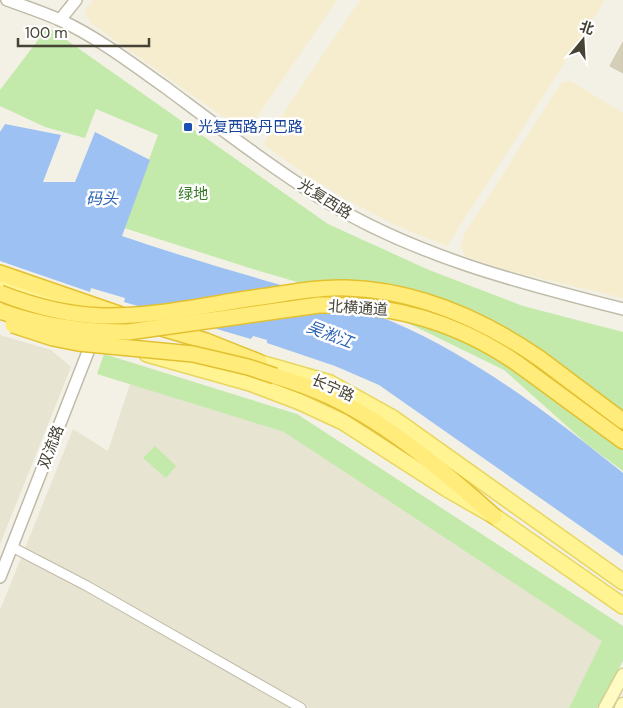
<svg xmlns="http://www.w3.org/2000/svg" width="623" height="708" font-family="'DM Sans','Noto Sans SC',sans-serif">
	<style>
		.residential { fill: #e7e4d2 }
		.commercial { fill: #f6ecce }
		.green { fill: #c3e9ab }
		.water { fill: #9ec1f3 }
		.building { fill: #d5cfba; stroke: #d0c8ad }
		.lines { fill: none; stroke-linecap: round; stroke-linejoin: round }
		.minor-casing { stroke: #bfbba7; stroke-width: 11 }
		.tertiary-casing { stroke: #bfbba7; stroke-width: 14 }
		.secondary-casing { stroke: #d5cf92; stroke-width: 15 }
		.primary-casing { stroke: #e8d65e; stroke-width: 18 }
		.trunk-casing { stroke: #e3c02f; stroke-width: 18 }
		.minor { stroke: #fff; stroke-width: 9 }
		.tertiary { stroke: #fff; stroke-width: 11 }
		.secondary { stroke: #fffbc3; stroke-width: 12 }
		.primary { stroke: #fff392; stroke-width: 15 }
		.trunk { stroke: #ffec7b; stroke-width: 15 }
		.trunk-bridge-casing { stroke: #e3c02f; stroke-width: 18; stroke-linecap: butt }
		.trunk-bridge { stroke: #ffec7b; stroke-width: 15 }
		.transit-dot { fill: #1a4fb4; stroke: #fff; stroke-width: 2 }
		.labels { text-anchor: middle; stroke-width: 5; stroke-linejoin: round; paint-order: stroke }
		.transit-label { font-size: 15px; fill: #164399; stroke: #fff; text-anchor: start }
		.park-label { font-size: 15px; fill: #377925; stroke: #fff }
		.street-label { font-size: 15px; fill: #464234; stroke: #fff }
		.water-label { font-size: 16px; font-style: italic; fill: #2962b5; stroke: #fff }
	</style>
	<rect width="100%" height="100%" fill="#f3f1e5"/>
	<g class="residential">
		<path d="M0,335L51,350L71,367L0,544Z"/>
		<path d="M130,384L284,432L603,641L569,708H0V610L73,429L108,451Z"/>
	</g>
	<g class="commercial">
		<path d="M94,0H337L246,133L91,23L84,13Z"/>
		<path d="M360,0H605L447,246L395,225L351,202L309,177L263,144Z"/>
		<path d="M571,81L623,113V298L502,269L465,256L461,247L464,235L561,83Z"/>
	</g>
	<g class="green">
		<path d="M48,27L328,224L429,270L523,306L623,332V471L588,445L504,370L416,327L349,297L256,270L124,228L158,135L96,109L85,138L45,127L0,106V90Z"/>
		<path d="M104,354L297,414L623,626V661L597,708H569L602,641L284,432L97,374Z"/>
		<path d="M155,446L176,466L166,478L143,458Z"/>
	</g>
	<path class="water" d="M5,124L61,135L43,182H75L95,132L150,160L122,236C175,254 228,270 281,285C319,297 357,306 393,322C477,358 552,416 623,473V556L379,385L335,366L267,343V340L253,336L251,339L124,302L125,298L91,288L90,292L0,261V132Z"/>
	<path class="building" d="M623,42V73L610,66Z"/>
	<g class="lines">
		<defs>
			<path id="minor" d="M12,547L87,586L301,708"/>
			<g id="tertiary">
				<path d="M7,0C24,6 42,12 60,20C97,37 131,63 165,87C216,125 268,165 322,199C414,256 520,283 623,309"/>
				<path d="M60,20L76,0"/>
				<path d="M0,577L93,339"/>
			</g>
			<g id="secondary">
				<path d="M605,708L623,675"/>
				<path d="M621,708L623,704"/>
			</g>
			<g id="primary">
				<path d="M0,282L81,310"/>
				<path d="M147,354L250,383L300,402L343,422L447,489L494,516L623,606"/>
				<path d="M247,359L330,383L393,418L623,582"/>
			</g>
			<g id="trunk">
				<path d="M0,273L119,314"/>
				<path d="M158,327L206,341L259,362"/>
				<path d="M539,358L623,421"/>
				<path d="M529,372L623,441"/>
				<path d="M275,376C295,382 314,389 333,398C392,427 445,472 494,516"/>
			</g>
		</defs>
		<use href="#minor" class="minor-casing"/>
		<use href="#tertiary" class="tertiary-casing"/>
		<use href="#secondary" class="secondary-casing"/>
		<use href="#primary" class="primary-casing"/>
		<use href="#trunk" class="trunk-casing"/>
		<use href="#minor" class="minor"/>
		<use href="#tertiary" class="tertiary"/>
		<use href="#secondary" class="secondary"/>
		<use href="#primary" class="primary"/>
		<use href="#trunk" class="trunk"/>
		<defs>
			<g id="trunk-bridge">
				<path d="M0,293C33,306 68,315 103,316C158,317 213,303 268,296C294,292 320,287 346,288C416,290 482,319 539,358"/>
				<path d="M0,311C42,326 84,332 128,332L319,305C397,303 467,325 529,372"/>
				<path d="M13,325L53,338L78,343L193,354L248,367L275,376"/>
			</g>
		</defs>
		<use href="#trunk-bridge" class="trunk-bridge-casing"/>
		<use href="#trunk-bridge" class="trunk-bridge"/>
	</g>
	<rect class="transit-dot" x="183" y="122" width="10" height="10" rx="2.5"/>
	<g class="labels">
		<g class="transit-label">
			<text x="198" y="132">光复西路丹巴路</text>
		</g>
		<g class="park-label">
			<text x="193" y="199">绿地</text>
		</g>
		<g class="street-label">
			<text transform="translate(325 199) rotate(32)" y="5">光复西路</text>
			<text transform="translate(358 308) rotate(4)" y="5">北横通道</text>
			<text transform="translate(333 388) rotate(24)" y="5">长宁路</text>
			<text transform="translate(51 447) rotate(-69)" y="5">双流路</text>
		</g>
		<g class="water-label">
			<text x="102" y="204">码头</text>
			<text transform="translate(330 334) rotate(21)" y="6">吴淞江</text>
		</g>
	</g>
	<g transform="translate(583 40) rotate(18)" stroke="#ffffff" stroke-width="4" paint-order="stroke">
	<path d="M0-4L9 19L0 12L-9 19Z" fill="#464234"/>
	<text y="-8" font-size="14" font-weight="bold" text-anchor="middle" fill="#464234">北</text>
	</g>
	<path d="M18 38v8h131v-8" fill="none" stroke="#464234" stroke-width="2.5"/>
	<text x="25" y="38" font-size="15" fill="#464234" stroke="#ffffff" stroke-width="4" paint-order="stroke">100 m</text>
</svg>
